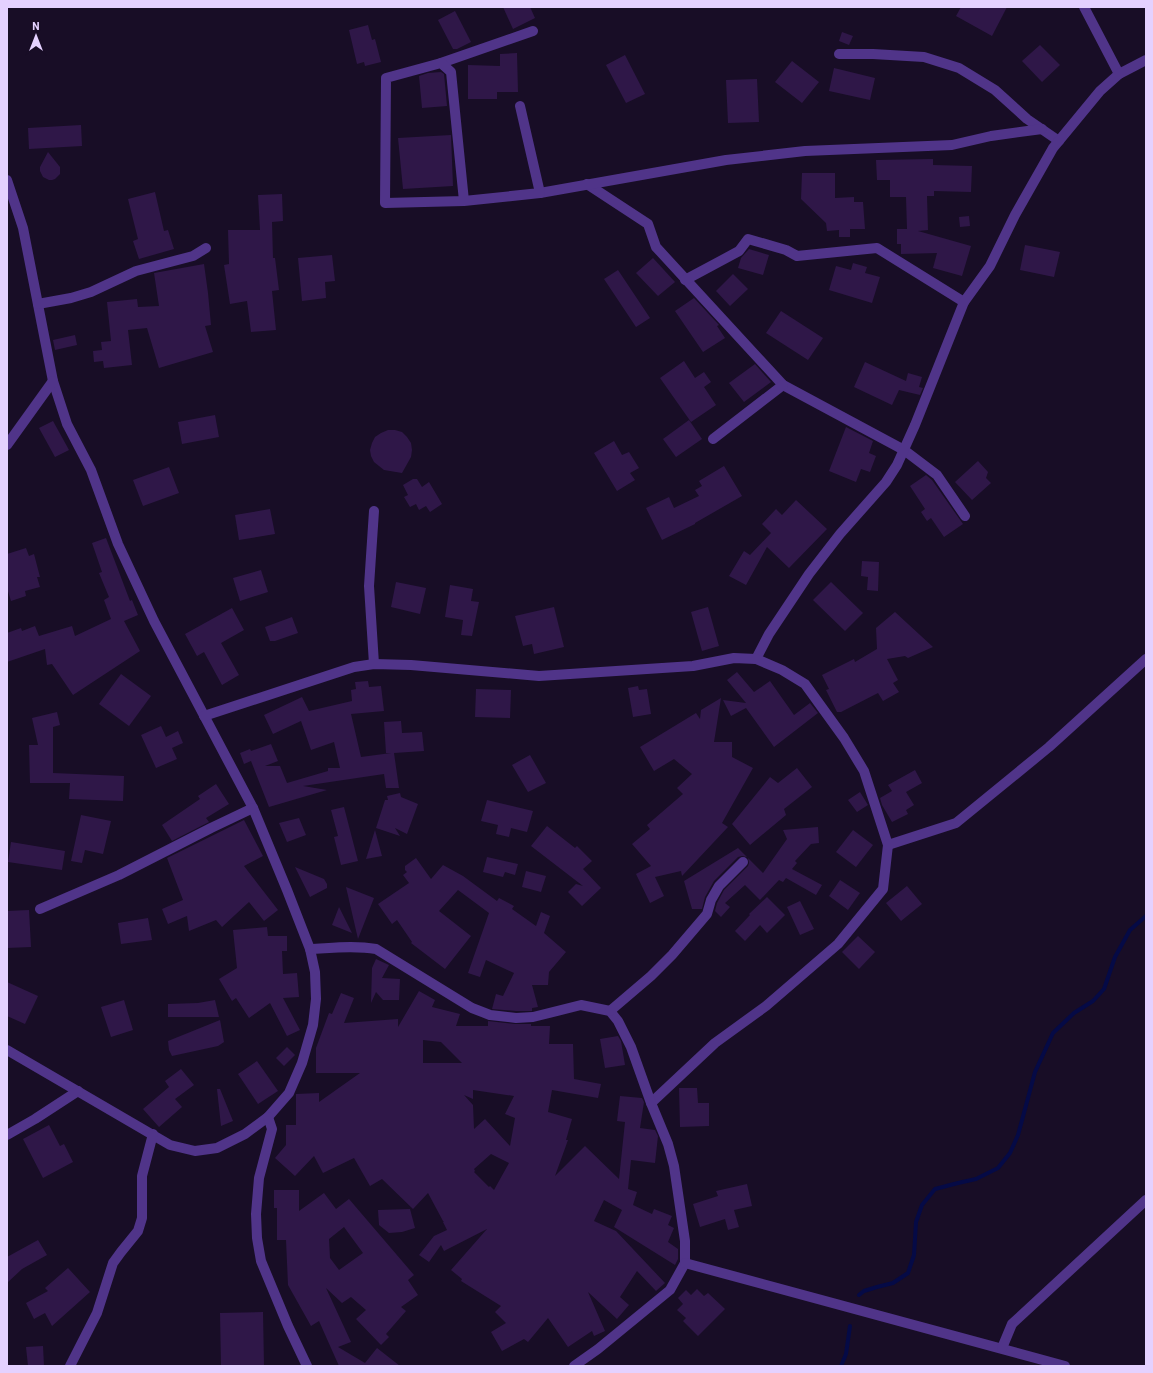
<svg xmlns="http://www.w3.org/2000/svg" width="1153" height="1373" font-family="Barlow,sans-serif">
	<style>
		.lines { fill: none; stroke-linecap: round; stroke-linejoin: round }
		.stream { stroke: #050a46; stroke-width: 4 }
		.building { fill: #2f1748; fill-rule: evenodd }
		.street { stroke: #503489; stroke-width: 10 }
	</style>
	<rect width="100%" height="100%" fill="#180d26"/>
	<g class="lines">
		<g class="stream">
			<path d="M859,1295L864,1291L877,1287L893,1283L908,1273L914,1255L916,1222L922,1205L935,1189L958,1183L976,1179L998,1168L1010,1153L1018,1135L1035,1072L1053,1033L1074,1013L1093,1001L1104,989L1115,957L1130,930L1146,916"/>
			<path d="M841,1366L846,1354L850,1326"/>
		</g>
	</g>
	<g class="building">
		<path d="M503,7H530L535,18L513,29Z"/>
		<path d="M961,7H1007L992,36L956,16Z"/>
		<path d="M455,11L471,42L457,49H453L438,20Z"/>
		<path d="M368,25L372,40L375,39L381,62L365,66L364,62L357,64L349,30Z"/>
		<path d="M842,32L853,36L849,45L839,41Z"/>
		<path d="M1040,45L1060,65L1042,82L1022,61Z"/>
		<path d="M517,53L518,92H497V99H468V65L500,66V54Z"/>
		<path d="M625,55L645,94L626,103L606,65Z"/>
		<path d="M792,61L819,82L802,103L775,82Z"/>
		<path d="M834,68L875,78L870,100L829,91Z"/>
		<path d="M441,72L444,74L447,106L422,108L419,76L428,73Z"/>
		<path d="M757,79L759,122L728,123L726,80Z"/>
		<path d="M81,125L82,146L29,149L28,128Z"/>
		<path d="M451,135L453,186L403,189L398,138Z"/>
		<path d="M48,152L60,167V174L55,179L52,180H49L43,177L40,171V167Z"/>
		<path d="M933,159V165L972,166L971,192L934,191V196H927L928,230L918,231L971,246L962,276L933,268L937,253L901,254V244H897V229H907L906,197H890V180H877L876,160Z"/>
		<path d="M802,173H835V198L854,197V202H863L865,229H850V237H839V230L827,231L826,223L801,199Z"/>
		<path d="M155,192L164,231L168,230L174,249L139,259L133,241L138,239L128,199Z"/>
		<path d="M282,194L283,221L272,222L273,258H275L279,290L272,291L276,330L251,332L247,301L230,304L224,265L229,264L228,230H260L258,195Z"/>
		<path d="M969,216L970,226L960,227L959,217Z"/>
		<path d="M1025,245L1060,252L1054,277L1020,270Z"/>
		<path d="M749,249L769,255L763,275L738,268L741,258Z"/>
		<path d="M332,255L335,281L325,282L326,298L302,301L298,258Z"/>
		<path d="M653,258L675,282L658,296L636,273Z"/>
		<path d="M853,263L867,267L865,273L880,277L872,303L829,290L836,266L851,270Z"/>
		<path d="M204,264L208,293L211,325L205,326L213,352L159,368L147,328L128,330L132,365L104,368L103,361L94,362L93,351L102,350L101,342L111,341L107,302L137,299L138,307L159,306L154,273Z"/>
		<path d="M618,270L650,318L636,327L604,279Z"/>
		<path d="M733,274L748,289L730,306L716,291Z"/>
		<path d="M694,298L719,325L717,326L725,338L703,352L675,311Z"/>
		<path d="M781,311L823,338L808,360L766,333Z"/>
		<path d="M75,335L77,345L55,350L53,340Z"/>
		<path d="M684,361L695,378L704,372L711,382L704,387L716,405L691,422L660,378Z"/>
		<path d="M865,362L906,381L908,373L922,377L919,387L923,388L920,395L899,390L892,405L854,387Z"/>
		<path d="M755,364L771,382L744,402L729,383Z"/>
		<path d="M215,415L219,437L182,444L178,422Z"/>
		<path d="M689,420L702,439L676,457L663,439Z"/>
		<path d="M53,421L69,450L55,457L39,428Z"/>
		<path d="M846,427L873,441L869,453L876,456L870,472L861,469L856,482L829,471Z"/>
		<path d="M388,430H395L402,432L407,437L411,443L412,450L411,457L402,473L384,470L374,462L371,456L370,450L372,443L375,437L381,433Z"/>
		<path d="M614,441L622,455L629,452L639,468L630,473L635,480L617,491L594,453Z"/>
		<path d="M978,461L988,472L986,478L991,483L972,500L955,482Z"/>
		<path d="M724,466L742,496L695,523V524L662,540L646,508L669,497L674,508L699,496L695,490L702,486L699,481Z"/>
		<path d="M169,467L179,493L143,506L133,480Z"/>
		<path d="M926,475L932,480L963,524L944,537L931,518L927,521L921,512L925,509L910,486Z"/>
		<path d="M413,479H417L422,487L429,482L442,504L430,512L426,506L419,510L416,504L410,507L404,497L408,495L403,485Z"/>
		<path d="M796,500L827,529L789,568L767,547L746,585L729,576L744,551L750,555L771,533L762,524L776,509L782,515Z"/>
		<path d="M270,509L275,534L239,540L235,515Z"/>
		<path d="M106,538L130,601L132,600L138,615L124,621L140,651L73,695L52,664L47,665L45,649L7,662V633L21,628L22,631L35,626L39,636L72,626L75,636L111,619L104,600L109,597L99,573L102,572L92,543Z"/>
		<path d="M26,548L29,556L34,554L40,577H37L40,587L25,591L26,596L11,601L7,588V554Z"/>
		<path d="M862,561L879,562L878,591L867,590L868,577L861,576Z"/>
		<path d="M261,570L268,592L240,601L233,578Z"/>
		<path d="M396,582L426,588L420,614L391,607Z"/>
		<path d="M831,582L863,613L845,631L813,600Z"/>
		<path d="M450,585L473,589L471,601L479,602L472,636L461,635L463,620L445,617Z"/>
		<path d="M554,607L564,647L534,654L532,644L523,646L515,616Z"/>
		<path d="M708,607L719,646L702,651L691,612Z"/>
		<path d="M232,608L244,630L221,643L239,675L222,685L204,652L197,656L185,634Z"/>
		<path d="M895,612L933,647L908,658L905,656L887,659L898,680L893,683L899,692L883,701L878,693L841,712H837L826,690L829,689L822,675L854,659L855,662L877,649L876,628Z"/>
		<path d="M292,617L298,633L275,641H270L265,627Z"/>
		<path d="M737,672L754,692L770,681L794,715L810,703L818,713L774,747L746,708L731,716L723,700L746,703L727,680Z"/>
		<path d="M121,674L151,696L129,726L99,704Z"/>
		<path d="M368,681L369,687L381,686L384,711L351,714L361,757L391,753H386L384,722L401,721L402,733L422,732L424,751L394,753L399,788H386L384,774L303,786L327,790L269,807L251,761L244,764L240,753L250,749L251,751L271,744L278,761L265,766H280L287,783L328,771V768H340L334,742L311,750L301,721L273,734L264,715L302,697L309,711L352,701L351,690L356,689L355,682Z"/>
		<path d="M638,686L639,690L647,689L651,714L633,717L628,688Z"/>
		<path d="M476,689L511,690L510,718L475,717Z"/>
		<path d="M721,698L714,742H732V757L753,768L722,823L728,827L682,876L681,871L655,877L664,896L650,903L636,874L651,866L632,844L650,829L647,825L683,794L677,788L692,774L674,759L654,771L640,747L696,713L700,719L701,710Z"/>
		<path d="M57,712L60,725L53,727V773L124,776L123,801L69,799L70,783H30L29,745H38L32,718Z"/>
		<path d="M161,726L166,737L178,731L183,743L172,748L177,759L156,768L141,735Z"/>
		<path d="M530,755L546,783L528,792L512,765Z"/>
		<path d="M797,768L812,787L784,809L786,815L750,845L732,824L770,777L778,783Z"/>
		<path d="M915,770L922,783L906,792L914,805L906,810L908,814L892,822L882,805L880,798L892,791L888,785Z"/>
		<path d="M216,784L229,804L206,818L209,822L172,841L162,825L200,799L198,796Z"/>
		<path d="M860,792L868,805L857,812L848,800Z"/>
		<path d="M400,793L401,797L418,804L407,834L395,828L400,836L376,828L385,800H388L387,796Z"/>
		<path d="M487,800L533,811L527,832L511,828L509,837L496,834L498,825L481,821Z"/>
		<path d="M344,807L358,861L341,865L334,837L338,836L331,810Z"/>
		<path d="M81,815L111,821L103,854L85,850L82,863L71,861Z"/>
		<path d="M299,818L306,835L287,842L279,823Z"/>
		<path d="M244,820L263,856L244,866L278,910L264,921L249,902L222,927L216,920L189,931L187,916L168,924L162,909L183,900L167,858Z"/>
		<path d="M547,826L575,848L577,846L592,861L583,869L601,888L582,906L568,892L576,884L583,886L531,846Z"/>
		<path d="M818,827L819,843L811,844L795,861L797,863L792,869L822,885L816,895L786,878L783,882L779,880L760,900L745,885L725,903L730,907L721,917L715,911L717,903L724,890L748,866L749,863L748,858L763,873L787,839L783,830Z"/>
		<path d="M375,830L382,856L366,859Z"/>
		<path d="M853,830L873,845L856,867L836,852Z"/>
		<path d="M11,842L65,851L62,870L8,862Z"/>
		<path d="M738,848L747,857L742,856L738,857L714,881L705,897L702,909H692L684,881Z"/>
		<path d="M487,857L518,864L515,875L505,872L503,877L483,872Z"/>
		<path d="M416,858L431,879L443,865L463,876L497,901L499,898L514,906L512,909L536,926L541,912L550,916L544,933L566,952L549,972L548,985H532L538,1007L532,1008V1011H516L492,1009L496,994L503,996L514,973L486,960L480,977L468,973L489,913L458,890L439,911L471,936L445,969L411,943L412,942L397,920L392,924L378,904L409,883L403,875L407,872L405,870V866Z"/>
		<path d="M295,867L324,879L327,884V888L310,897Z"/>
		<path d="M526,871L546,876L541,892L522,887Z"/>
		<path d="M840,880L860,893L848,910L829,896Z"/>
		<path d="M907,886L922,904L901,921L886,903Z"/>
		<path d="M346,887L374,898L358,939Z"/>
		<path d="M767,897L785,915L767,933L760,925L745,941L735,931L750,915L749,914Z"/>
		<path d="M800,901L814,929L800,935L787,907Z"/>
		<path d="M339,907L352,933L332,925Z"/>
		<path d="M29,910L31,947L7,948V911Z"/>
		<path d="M148,918L152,940L121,944L118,923Z"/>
		<path d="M267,927L268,936H287V951H282L283,974L297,973L299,997L283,998L300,1030L287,1036L270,1003L249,1018L236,998L232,1001L219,979L237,968L233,930Z"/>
		<path d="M858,936L875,952L859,969L842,952Z"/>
		<path d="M376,959L389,965L382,978L400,979L399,1000H383L376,992L371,1003L372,968Z"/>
		<path d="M7,982L38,996L25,1024L7,1016Z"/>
		<path d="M419,991L435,1000L432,1007L460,1014L456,1026H488V1021L515,1024H531V1026H550L549,1044H573L574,1079L601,1084L598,1098L552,1090L548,1112L572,1119L566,1140H568L555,1176L585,1146L619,1179L625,1122L617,1121L620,1096L642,1098L644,1102L640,1128L655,1130L658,1136L655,1163L631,1160L628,1189L637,1192L633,1205L652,1214L654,1209L672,1216L668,1225L674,1228L668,1242L678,1249V1259L675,1265L614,1227L622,1210L604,1200L594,1221L616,1231L665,1283L656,1291L637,1271L620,1297L629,1305L617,1319L588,1292L605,1331L594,1336L592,1331L568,1347L548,1318L528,1342L524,1339L502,1351L491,1332L506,1323L495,1312L501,1306L461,1281L462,1279L451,1270L487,1229L444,1251L441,1245L429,1262L419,1255L434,1236L447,1230L443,1222L444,1221H443L428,1193L413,1209L382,1179L370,1186L354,1158L323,1173L314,1156L295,1176L275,1158L286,1145V1125H296V1094L319,1093V1102L360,1073H316V1048L329,1013L332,1014L341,993L354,998L344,1023L398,1019V1027ZM423,1040L441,1042L462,1063H423ZM473,1090L514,1096L505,1114L515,1118L510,1146L485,1119L474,1129L473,1105L464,1095L473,1099ZM491,1154L509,1163L494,1190L490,1186L489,1187L474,1172L475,1171L474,1169Z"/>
		<path d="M124,1000L133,1030L111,1037L101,1007Z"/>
		<path d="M215,1000L219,1017H168V1004L198,1003Z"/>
		<path d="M220,1020L224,1042L218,1046L172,1056L169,1050L168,1041Z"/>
		<path d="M618,1036L621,1041L625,1065L605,1068L600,1039Z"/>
		<path d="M287,1047L295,1055L284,1066L276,1058Z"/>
		<path d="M257,1061L278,1091L258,1104L238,1074Z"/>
		<path d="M181,1069L194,1085L175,1099L182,1107L159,1127L143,1109L169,1087L165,1081Z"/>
		<path d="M679,1088H697L698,1103H709V1126L680,1127Z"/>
		<path d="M217,1089H220L233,1121L221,1126Z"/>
		<path d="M49,1125L60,1146L64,1144L73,1162L43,1178L23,1139Z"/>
		<path d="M747,1184L752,1206L734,1210L739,1227L728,1230L725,1219L700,1227L693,1204L718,1196L716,1191Z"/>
		<path d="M274,1190H299V1211L324,1193L336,1209L349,1199L414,1275L408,1280L418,1295L401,1307L406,1311L386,1334L389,1337L381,1345L356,1319L366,1310L351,1297L342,1303L326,1288L351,1342L338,1347L365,1363L377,1348L400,1366H339L319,1321L311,1326L288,1285L286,1240H277V1208H274ZM344,1227L363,1253L339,1270L330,1258L329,1239Z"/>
		<path d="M410,1209L415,1228L402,1232L389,1233L379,1225L378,1210Z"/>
		<path d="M38,1240L47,1255L22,1269L7,1283V1257Z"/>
		<path d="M68,1268L90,1292L52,1326L45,1313L34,1319L26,1303L48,1291L45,1288Z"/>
		<path d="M697,1289L704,1296L708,1293L725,1309L698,1336L683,1321L686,1318L677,1310L683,1304L678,1298L686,1290L691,1295Z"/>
		<path d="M263,1312L264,1366H221L220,1313Z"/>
		<path d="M43,1346L44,1366H28L26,1347Z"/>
	</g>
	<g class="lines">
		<g class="street">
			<path d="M1084,7L1119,74"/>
			<path d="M839,54H873L924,57L959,68L995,90L1027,119L1059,141"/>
			<path d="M441,63L533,31"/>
			<path d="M7,180L23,228L53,381L67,424L91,470L118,544L154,621L253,808L287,890L310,949L315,972L316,999L313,1025L302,1063L289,1093L268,1117L245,1134L217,1148L195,1151L170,1145L7,1050"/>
			<path d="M587,184L648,224L656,247L783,385L904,450L937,475L965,516"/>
			<path d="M540,193L726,160L805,151L952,145L991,136L1042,129"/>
			<path d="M464,201L451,72L441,63L386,78L385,203L464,201L540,193L520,106"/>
			<path d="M685,280L739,251L748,239L786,250L797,256L877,248L964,302"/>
			<path d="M38,304L71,298L91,292L136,271L193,256L206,248"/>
			<path d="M713,439L783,385"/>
			<path d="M7,445L53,381"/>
			<path d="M756,659L769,634L809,574L840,534L886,482L897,465L915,425L964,302L990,266L1015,215L1053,148L1100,91L1119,74L1146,60"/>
			<path d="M374,664L369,586L374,511"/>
			<path d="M204,716L354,667L374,664L411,665L539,676L693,666L734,658L756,659L782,670L805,684L844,738L864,771L888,845L883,889L838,944L766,1006L715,1043L651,1103"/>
			<path d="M888,845L956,823L1049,747L1146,659"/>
			<path d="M40,909L119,875L211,828L253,808"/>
			<path d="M310,949C332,948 354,945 376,949L472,1008L490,1015L516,1018L533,1017L581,1005L610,1011L618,1021L631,1047L651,1103L668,1144L674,1166L685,1241V1263L670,1290L598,1349L574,1366"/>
			<path d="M610,1011L651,976L672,955L707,914L711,900L719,886L743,862"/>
			<path d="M268,1117L272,1129L259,1178L256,1214L257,1238L261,1261L288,1326L307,1366"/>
			<path d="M7,1135L35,1119L78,1091"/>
			<path d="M685,1263L1065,1366"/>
			<path d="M1002,1348L1012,1324L1146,1200"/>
			<path d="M70,1366L97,1313L113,1263L121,1252L138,1231L142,1218V1176L153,1134"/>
		</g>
	</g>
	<rect width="1153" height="1373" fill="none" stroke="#e4d1ff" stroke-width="16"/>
	<g transform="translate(36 36)" stroke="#180d26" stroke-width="3" paint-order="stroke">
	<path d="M0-3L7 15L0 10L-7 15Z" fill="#e4d1ff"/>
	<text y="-6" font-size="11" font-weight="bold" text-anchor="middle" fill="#e4d1ff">N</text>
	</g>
</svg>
